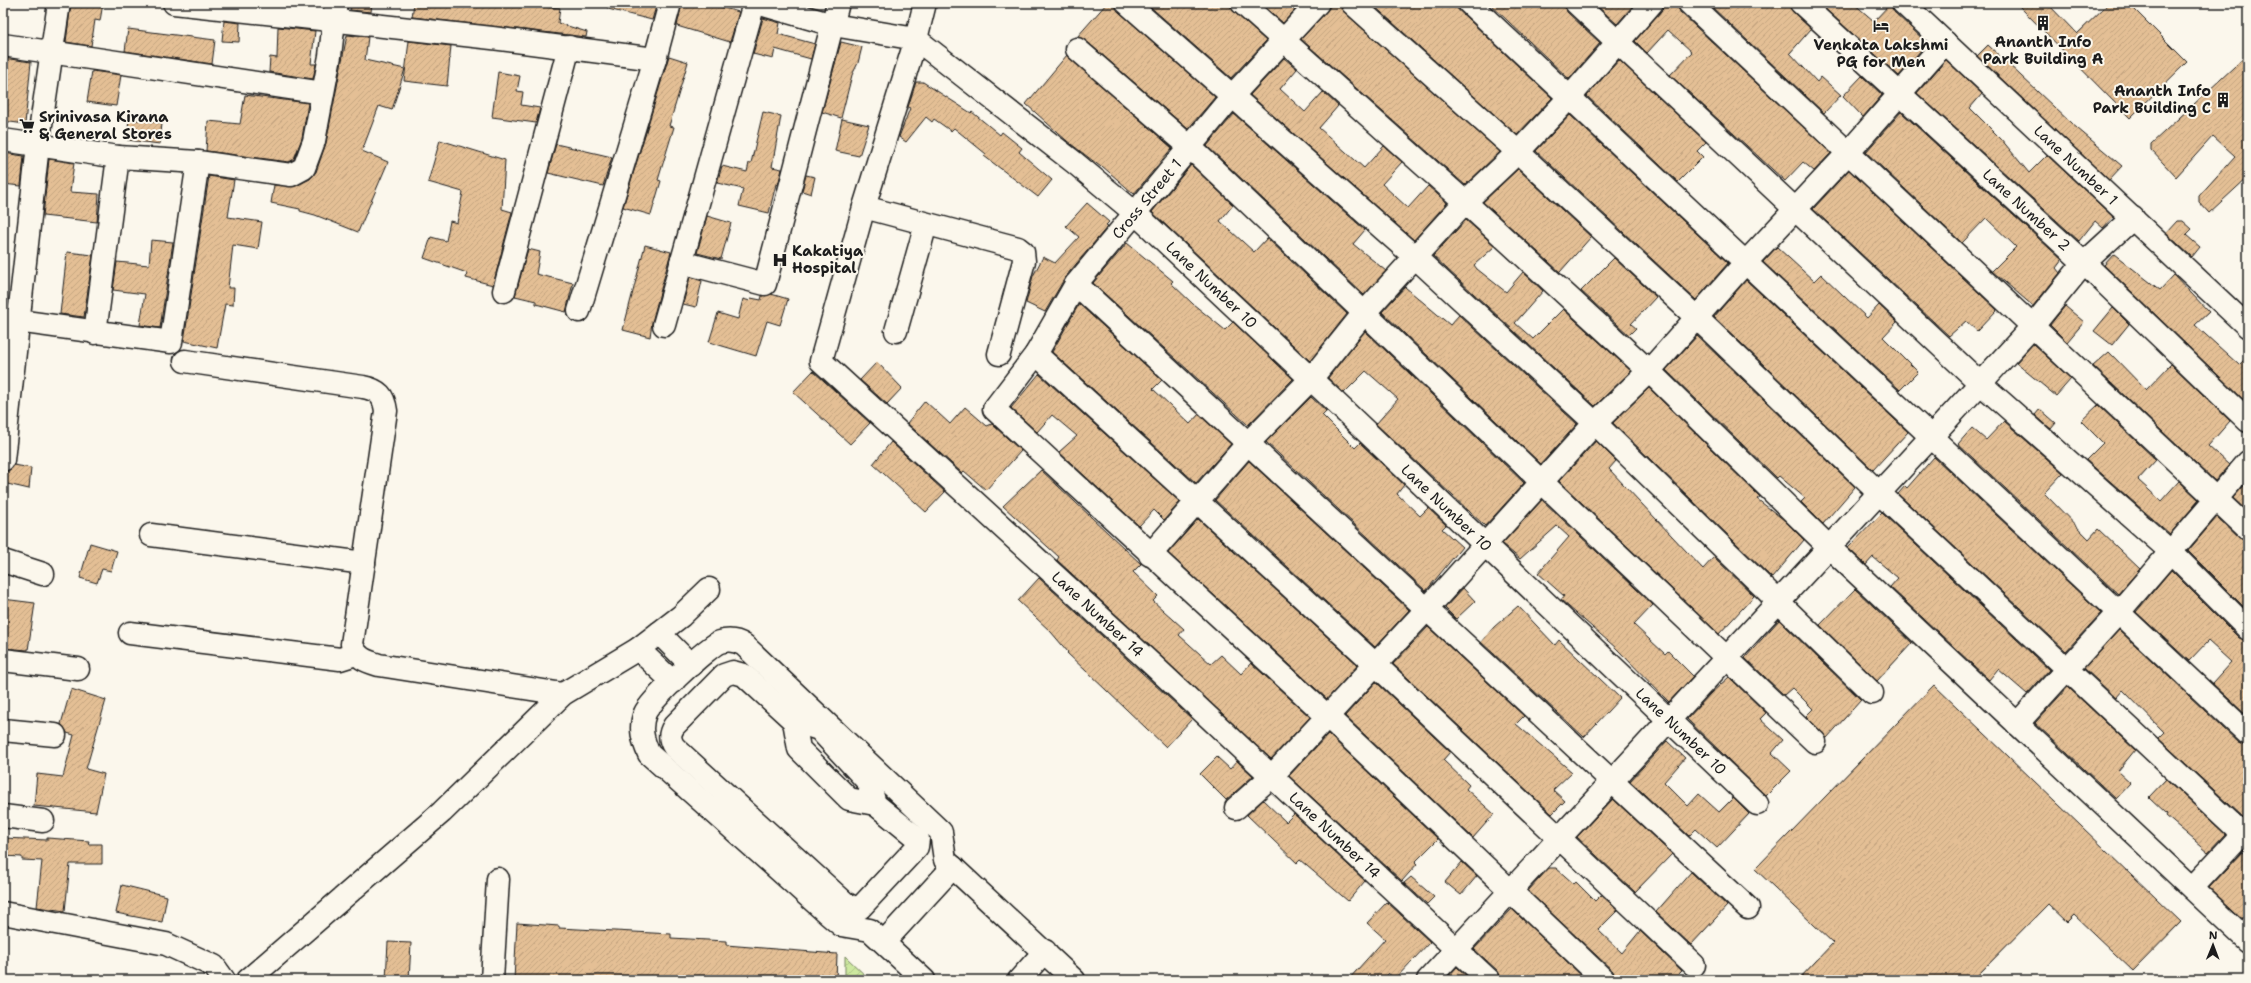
<svg xmlns="http://www.w3.org/2000/svg" width="2251" height="983" font-family="'Shantell Sans',sans-serif">
	<style>
		.garden { fill: url(#garden-furrows); stroke: #74825e }
		.building { fill: url(#building-hatch); stroke: #1c1c1c }
		.lines { fill: none; stroke-linecap: round; stroke-linejoin: round }
		.street-casing { stroke: #1c1c1c; stroke-width: 25 }
		.street { stroke: #fbf7ec; stroke-width: 22 }
		.labels { text-anchor: middle; stroke-width: 4; stroke-linejoin: round; paint-order: stroke }
		.poi-label { font-size: 15px; font-weight: bold; fill: #1c1c1c; stroke: #fbf7ec }
		.street-label { font-size: 15px; fill: #1c1c1c; stroke: #fbf7ec }
	</style>
	<defs>
		<pattern id="garden-furrows" width="10" height="10" patternUnits="userSpaceOnUse"><rect width="10" height="10" fill="#cde89f"/><path d="M-1 1l2-2M0 10L10 0M9 11l2-2" fill="none" stroke="#afc688"/></pattern>
		<pattern id="building-hatch" width="6" height="6" patternUnits="userSpaceOnUse"><rect width="6" height="6" fill="#e4bf95"/><path d="M-1 1l2-2M0 6l6-6M5 7l2-2" fill="none" stroke="#c3a480"/></pattern>
	</defs>
	<rect width="100%" height="100%" fill="#fbf7ec"/>
	<filter id="ink" filterUnits="userSpaceOnUse"><feTurbulence type="fractalNoise" baseFrequency=".025" numOctaves="2"/><feDisplacementMap in="SourceGraphic" scale="8" xChannelSelector="R" yChannelSelector="G"/><feConvolveMatrix kernelMatrix="1 2 1 2 8 2 1 2 1" color-interpolation-filters="sRGB"/></filter>
	<g filter="url(#ink)">
		<path class="garden" d="M845,956L870,980H845Z"/>
		<g class="building">
			<path d="M71,3H103L100,21L95,20L91,46L66,42Z"/>
			<path d="M351,3H372L371,12L350,10Z"/>
			<path d="M414,3H547V7L560,8L558,23L587,32L586,37L412,17Z"/>
			<path d="M609,3H657L652,20L608,9Z"/>
			<path d="M682,3H705L739,12L730,42L677,26Z"/>
			<path d="M1107,3H1115L1119,12L1215,97L1188,129L1085,40L1077,37Z"/>
			<path d="M1146,3H1230L1234,12L1266,41L1231,78Z"/>
			<path d="M1261,3H1301L1283,23Z"/>
			<path d="M1330,3H1340L1344,12L1500,152L1465,185L1301,39L1327,11Z"/>
			<path d="M1371,3H1451L1552,98L1517,135Z"/>
			<path d="M1489,3H1564L1567,12L1600,43L1569,79Z"/>
			<path d="M1594,3H1628L1632,7L1617,24Z"/>
			<path d="M1664,3H1677L1680,12L1831,153L1814,171L1803,162L1785,181L1670,75L1692,52L1668,30L1647,53L1635,41L1661,11Z"/>
			<path d="M1716,3H1789L1793,12L1811,29L1790,53L1817,82L1821,77L1841,95L1824,113L1712,7Z"/>
			<path d="M1819,3H1853L1874,21L1891,3L1894,12L1927,43L1899,76Z"/>
			<path d="M2016,3H2047L2077,34L2109,3H2128L2187,62L2130,118Z"/>
			<path d="M763,18L780,23L778,34L815,44L811,59L775,49L773,59L753,54Z"/>
			<path d="M224,21L240,23L239,42L222,41Z"/>
			<path d="M278,27L315,31L311,64H316L313,79L269,72L270,57L277,58Z"/>
			<path d="M128,29L215,40L212,64L125,51Z"/>
			<path d="M347,35L368,37L365,60L405,69L392,110L379,106L362,151L388,162L358,232L315,215L300,211V209L271,203L274,185L296,186L310,179L316,172L326,143Z"/>
			<path d="M409,41L451,46L447,86L404,81Z"/>
			<path d="M841,42L862,47L858,63L852,75L841,118L822,112Z"/>
			<path d="M1988,45L2071,123L2122,166L2109,180L1977,56Z"/>
			<path d="M2248,54V177L2209,213L2199,202V196L2235,156L2213,136L2176,177L2151,150V144Z"/>
			<path d="M1067,55L1172,148L1134,194L1102,166L1101,167L1067,141L1026,104Z"/>
			<path d="M669,56L688,62L669,126L674,127L658,180L661,181L651,215L623,207Z"/>
			<path d="M3,58L31,62L25,124L3,121Z"/>
			<path d="M1284,58L1297,69L1280,89L1305,112L1323,92L1338,106L1319,128L1364,168L1384,146L1402,162L1382,184L1408,208L1428,186L1447,203L1414,240L1250,95Z"/>
			<path d="M1619,60L1706,142L1697,151L1703,157L1678,182L1587,96Z"/>
			<path d="M1946,60L1982,94L1970,108L2001,139L2029,173L2047,155L2113,217L2103,228L2095,221L2079,241L1917,93Z"/>
			<path d="M92,71L121,75L116,106L87,102Z"/>
			<path d="M498,72L520,76L517,91L523,92L521,105L540,108L536,123L492,117Z"/>
			<path d="M1862,76L1882,95L1863,117L1843,96Z"/>
			<path d="M916,82H923L971,113L972,112L1000,135L1002,132L1022,148L1019,152L1052,180L1038,197L984,156L986,154L954,128L951,131L934,119L932,122L926,117L906,142L899,137L910,108L908,107Z"/>
			<path d="M245,95L308,103L302,138L294,159L289,162L206,151L208,121L240,124Z"/>
			<path d="M763,112L781,116L772,167L782,169L778,185L776,184L769,213L739,206L743,189L717,183L722,166L747,172L749,163H751Z"/>
			<path d="M1901,112L2062,260L2056,268L2060,273L2033,306L1992,271L2016,247L1986,218L1962,243L1866,152Z"/>
			<path d="M1234,114L1365,230L1353,244L1386,271L1364,295L1207,146Z"/>
			<path d="M1570,115L1728,263L1696,300L1536,151Z"/>
			<path d="M129,119L162,123L160,144L127,140Z"/>
			<path d="M842,119L869,125L859,156L835,151Z"/>
			<path d="M440,140L505,160L502,209L512,212L493,285L466,278L467,273L424,258L431,237L446,241L450,221L457,223L463,192L428,182Z"/>
			<path d="M556,144L612,157L603,186L548,173Z"/>
			<path d="M3,153L24,156L21,186L3,184Z"/>
			<path d="M49,159L74,163L70,192L99,194L97,222L43,216Z"/>
			<path d="M1191,165L1233,205L1220,221L1254,252L1267,238L1347,314L1310,361L1152,212Z"/>
			<path d="M1518,169L1591,237L1560,272L1483,202Z"/>
			<path d="M1849,170L1997,310L1977,331L1966,321L1949,336L1813,209Z"/>
			<path d="M806,175L815,177L811,194L802,191Z"/>
			<path d="M209,176L234,180L228,217L262,222L258,249L233,245L228,288H234L233,305L225,304L217,348L184,341Z"/>
			<path d="M1087,203L1109,222L1106,225L1108,226L1066,276L1045,312L1026,303L1033,276L1043,257L1055,263L1079,237L1066,226Z"/>
			<path d="M707,216L731,223L721,259L697,253Z"/>
			<path d="M1466,220L1495,246L1474,265L1477,269L1506,292L1523,272L1543,291L1515,323L1533,339L1563,309L1631,371L1595,406L1433,256Z"/>
			<path d="M2177,221H2183L2192,229L2186,235L2200,247L2192,257L2166,233Z"/>
			<path d="M151,240L173,242L160,328L140,325L145,294L113,290L117,262L149,265Z"/>
			<path d="M1127,243L1173,281L1171,283L1193,304L1225,330L1233,322L1293,379L1248,425L1093,283Z"/>
			<path d="M645,245L671,252L652,322L650,337L623,330Z"/>
			<path d="M1777,247L1814,281L1821,274L1867,318L1879,305L1897,322L1883,337L1918,372L1900,390L1763,262Z"/>
			<path d="M528,249L540,252L536,274L573,283L566,312L536,304V301L515,296Z"/>
			<path d="M67,252L93,255L84,317L60,314Z"/>
			<path d="M2114,254L2160,290L2174,275L2209,312L2195,325L2239,365L2248,356L2247,403L2104,265Z"/>
			<path d="M1614,258L1656,297L1631,324L1636,328L1629,335L1581,291Z"/>
			<path d="M690,277L702,281L696,307L683,304Z"/>
			<path d="M1746,280L1908,432L1873,470L1714,317Z"/>
			<path d="M1405,287L1450,325L1459,315L1577,424L1541,464L1382,312Z"/>
			<path d="M771,294L788,299L780,325L767,321L756,356L709,342L718,313L738,319L743,299L750,301L751,298L761,300L762,296Z"/>
			<path d="M1079,304L1162,380L1153,389L1190,424L1199,414L1231,444L1196,483L1052,352Z"/>
			<path d="M2065,306L2084,322L2067,342L2050,325Z"/>
			<path d="M2113,308L2129,324L2112,345L2094,331Z"/>
			<path d="M1365,331L1524,483L1485,526L1376,424L1398,399L1366,371L1344,393L1328,378Z"/>
			<path d="M1697,336L1855,487L1823,524L1801,502L1805,498L1779,476L1777,478L1666,370Z"/>
			<path d="M2033,344L2071,379L2056,396L2016,363Z"/>
			<path d="M2109,352L2146,390L2171,364L2230,421L2208,446L2229,465L2215,481L2093,366Z"/>
			<path d="M877,362L902,388L887,404L860,380Z"/>
			<path d="M813,371L870,423L850,444L793,392Z"/>
			<path d="M1039,374L1180,502L1164,520L1154,510L1139,526L1059,452L1077,436L1052,415L1037,432L1011,408Z"/>
			<path d="M1649,388L1760,497L1757,499L1784,520L1804,540L1772,578L1613,423Z"/>
			<path d="M1311,397L1326,411L1322,415L1355,448L1360,443L1404,485L1397,494L1420,516L1428,508L1446,525L1442,529L1462,547L1426,591L1266,442Z"/>
			<path d="M925,401L950,424L965,407L987,426L992,424L1021,451L986,490L964,471L962,473L907,423Z"/>
			<path d="M2098,405L2156,460L2138,480L2161,501L2179,481L2199,500L2170,534L2086,460L2103,443L2081,421Z"/>
			<path d="M2040,409L2056,423L2051,429L2035,415Z"/>
			<path d="M2004,421L2063,473L2044,493L2089,539L2098,529L2140,569L2118,594L1958,444L1972,428L1986,440Z"/>
			<path d="M1596,441L1616,461L1609,469L1703,569L1714,557L1754,596L1719,634L1559,481Z"/>
			<path d="M891,442L945,492L926,512L873,464Z"/>
			<path d="M1934,457L2101,613L2066,651L1898,494L1905,486L1907,488Z"/>
			<path d="M1249,461L1409,610L1375,647L1215,500Z"/>
			<path d="M14,465L31,468L29,489L3,483L6,472Z"/>
			<path d="M1041,470L1141,564L1133,572L1158,596L1153,601L1184,629L1179,635L1211,664L1221,655L1241,674L1251,663L1310,717L1271,759L1057,560L1059,557L1003,506Z"/>
			<path d="M2248,481V512L2233,498Z"/>
			<path d="M1542,500L1653,605L1634,625L1665,654L1668,651L1693,676L1669,702L1616,648L1561,600L1564,596L1538,573L1569,537L1557,526L1520,559L1502,544Z"/>
			<path d="M1882,513L2049,670L2027,694L1998,669L1989,680L1890,587L1898,578L1873,557L1866,565L1848,548Z"/>
			<path d="M2217,517L2239,538L2248,541V611L2188,551Z"/>
			<path d="M1198,519L1358,665L1327,699L1168,553Z"/>
			<path d="M90,543L117,551L111,571L102,569L97,583L80,578Z"/>
			<path d="M2171,570L2239,638L2248,641V717L2212,683L2231,662L2208,641L2189,661L2136,612Z"/>
			<path d="M1039,578L1192,719L1166,747L1067,653L1068,652L1051,632L1018,601Z"/>
			<path d="M1463,588L1475,601L1456,619L1445,608Z"/>
			<path d="M1855,589L1912,643L1877,681L1820,625Z"/>
			<path d="M3,599L35,603L28,650L3,648Z"/>
			<path d="M1518,606L1555,645L1559,640L1620,698L1584,737L1481,642L1494,627Z"/>
			<path d="M1779,620L1861,700L1827,738L1806,716L1813,709L1792,688L1784,695L1745,658Z"/>
			<path d="M1428,627L1524,716L1516,724L1572,772L1553,790L1565,801L1552,814L1393,664Z"/>
			<path d="M2119,630L2239,743L2248,746L2247,816L2243,817L2158,738L2164,732L2123,690L2116,698L2084,668Z"/>
			<path d="M1729,677L1766,713L1760,719L1783,740L1772,753L1791,771L1766,796L1687,719L1711,693Z"/>
			<path d="M1376,682L1450,752L1443,760L1469,785L1466,789L1494,814L1473,838L1345,716Z"/>
			<path d="M1934,685L2181,922L2133,971L2074,915L2067,922L2048,904L1973,980H1798L1833,943L1755,869Z"/>
			<path d="M2068,687L2135,750L2118,771L2131,783L2116,799L2035,723Z"/>
			<path d="M71,689L106,700L86,769L104,774L96,812L34,806L37,774L63,777L74,735L67,733L61,724Z"/>
			<path d="M1328,734L1438,839L1415,862L1417,864L1402,881L1289,776Z"/>
			<path d="M1667,741L1685,758L1664,782L1688,806L1699,794L1719,812L1733,798L1749,814L1717,848L1696,829L1689,836L1630,781Z"/>
			<path d="M1217,757L1230,769L1237,761L1253,776L1226,800L1200,774Z"/>
			<path d="M2166,779L2225,834L2208,852L2166,816L2167,814L2149,797Z"/>
			<path d="M1613,799L1672,854L1635,892L1577,837Z"/>
			<path d="M1263,800L1286,822L1294,814L1365,881L1348,901L1300,860L1297,863L1247,815Z"/>
			<path d="M3,838L47,840V838L89,841L88,844H102V864H70L65,911L37,907L42,861L22,860V857L3,856Z"/>
			<path d="M2243,852L2248,856V924L2209,888Z"/>
			<path d="M1462,862L1477,876L1461,895L1445,882Z"/>
			<path d="M1549,868H1556L1574,884L1576,882L1595,901L1601,895L1618,910L1598,930L1622,953L1640,931L1682,971L1673,980H1616L1613,971L1528,891Z"/>
			<path d="M1691,872L1727,906L1691,945L1656,912Z"/>
			<path d="M1411,877L1434,897L1427,904L1404,883Z"/>
			<path d="M122,885L167,896L162,922L116,913Z"/>
			<path d="M1387,902L1430,942L1395,979L1388,973L1382,980H1348L1385,939L1367,923Z"/>
			<path d="M1512,909L1586,980H1501L1498,971L1474,949Z"/>
			<path d="M517,923L559,926V928L671,934V938L726,941V945L837,954L836,980H514Z"/>
			<path d="M388,942L411,943L409,980H386Z"/>
			<path d="M1457,967L1471,980H1445Z"/>
		</g>
		<g class="lines">
			<defs>
				<g id="street">
					<path d="M174,3L492,38L655,59"/>
					<path id="s1" d="M757,3L833,25L916,39L1075,163L1135,213L1311,379L1757,804"/>
					<path id="s2" d="M925,3L916,39L864,207L821,361L1155,667L1489,980"/>
					<path d="M1127,3L1416,258L1595,423L1872,693"/>
					<path d="M1242,3L1465,202L1649,371L1829,547L2248,941"/>
					<path d="M1318,3L1233,95L1076,284L1036,354L994,409L1327,716L1604,980"/>
					<path d="M1352,3L1518,152L1697,318L1879,493L2248,839"/>
					<path d="M1469,3L2248,734"/>
					<path d="M1576,3L1980,383L2170,551L2248,629"/>
					<path d="M1689,3L2248,529"/>
					<path id="s3" d="M1801,3L2084,263L2248,421"/>
					<path id="s4" d="M1903,3L2248,327"/>
					<path d="M3,45L323,93"/>
					<path d="M1077,49L1190,147L1815,742"/>
					<path d="M3,140L118,157L198,162L291,175L304,168L314,141L330,56L336,3"/>
					<path d="M864,207L1018,248L1023,252L1024,261L999,354"/>
					<path d="M681,262L765,284L838,3"/>
					<path d="M1076,284C1302,491 1524,700 1748,908"/>
					<path d="M504,291L569,47"/>
					<path d="M579,311L655,59L670,3"/>
					<path d="M3,319L171,342L198,162"/>
					<path d="M664,325L754,3"/>
					<path d="M896,331L926,224"/>
					<path d="M95,333L118,157"/>
					<path d="M1036,354L1375,664L1694,965"/>
					<path d="M185,361L363,387C379,390 384,396 386,411L352,644C356,658 366,661 379,665L563,694"/>
					<path d="M3,460L38,145L59,3"/>
					<path d="M151,535L364,563"/>
					<path d="M1150,555L1249,442L1311,379L1364,313L1465,202L1518,152L1569,98L1652,3"/>
					<path d="M3,561L43,574"/>
					<path d="M130,633L340,659L356,654"/>
					<path d="M659,633L691,665"/>
					<path d="M638,649L673,682"/>
					<path d="M3,660L78,669"/>
					<path d="M733,672L744,675L794,721L819,729L869,783L875,804L918,839L917,847L860,908L856,909L845,903L674,747C669,739 669,734 674,726L724,675Z"/>
					<path d="M794,721L799,749L849,799L875,804"/>
					<path d="M2017,724L2118,613L2248,462"/>
					<path d="M3,730L55,735"/>
					<path d="M1236,808L1272,776L1426,610L1595,423L1649,371L1745,263L1848,153L1945,42"/>
					<path d="M3,816L43,821"/>
					<path d="M2192,888L2248,828"/>
					<path d="M3,913L166,944L214,966L224,980"/>
					<path d="M884,942L953,867"/>
					<path d="M248,980L442,812L563,694L638,649L681,616L709,589"/>
					<path d="M492,980L498,879"/>
					<path d="M924,980L870,930L841,925L828,914L649,754C643,741 639,728 645,713C650,701 708,646 720,642C729,639 736,640 744,645L941,832L945,860L1074,980"/>
					<path d="M1019,980L1045,951"/>
					<path d="M1428,980L1931,437L2032,327L2084,263L2133,218"/>
				</g>
			</defs>
			<use href="#street" class="street-casing"/>
			<use href="#street" class="street"/>
		</g>
	</g>
	<defs>
		<symbol id="building-bare" viewBox="-9 -9 18 18"><path d="M-4-6H4V6H1V3H-1V6H-4ZM-2.5-4.3h1.7v1.8h-1.7ZM.8-4.3h1.7v1.8H.8ZM-2.5-1h1.7V.8h-1.7ZM.8-1h1.7V.8H.8Z" fill="#1c1c1c" stroke="#fbf7ec" stroke-width="2.5" paint-order="stroke"/></symbol>
		<symbol id="hotel-bare" viewBox="-9 -9 18 18"><path d="M-6-4.5h1.5V1H6V5H4.5V3h-9V5H-6ZM-4 0a1.8 1.8 0 1 1 3.6 0ZM.5 0V-2.5h3Q6-2.5 6 0Z" fill="#1c1c1c" stroke="#fbf7ec" stroke-width="2.5" paint-order="stroke"/></symbol>
		<symbol id="supermarket-bare" viewBox="-9 -9 18 18"><path d="M-6-5.5h2.5l.6 2H6L4.5 2H-2.5L-4.4-4H-6ZM-1.5 3.2a1.3 1.3 0 1 0 .1 0ZM3 3.2a1.3 1.3 0 1 0 .1 0Z" fill="#1c1c1c" stroke="#fbf7ec" stroke-width="2.5" paint-order="stroke"/></symbol>
		<symbol id="hospital-bare" viewBox="-9 -9 18 18"><path d="M-5-5h3v3.5h4V-5h3V5h-3V1.5h-4V5h-3Z" fill="#1c1c1c" stroke="#fbf7ec" stroke-width="2.5" paint-order="stroke"/></symbol>
	</defs>
	<g fill-rule="evenodd">
		<use href="#building-bare" x="2032" y="12" width="22" height="22"/>
		<use href="#hotel-bare" x="1870" y="15" width="22" height="22"/>
		<use href="#building-bare" x="2212" y="89" width="22" height="22"/>
		<use href="#supermarket-bare" x="16" y="115" width="22" height="22"/>
		<use href="#hospital-bare" x="769" y="249" width="22" height="22"/>
	</g>
	<g class="labels">
		<g class="poi-label">
			<text x="2043" y="47">Ananth Info<tspan x="2043" dy="17">Park Building A</tspan></text>
			<text x="1881" y="50">Venkata Lakshmi<tspan x="1881" dy="17">PG for Men</tspan></text>
			<text x="2211" y="96" text-anchor="end">Ananth Info<tspan x="2211" dy="17">Park Building C</tspan></text>
			<text x="39" y="122" text-anchor="start">Srinivasa Kirana<tspan x="39" dy="17">&amp; General Stores</tspan></text>
			<text x="792" y="256" text-anchor="start">Kakatiya<tspan x="792" dy="17">Hospital</tspan></text>
		</g>
		<g class="street-label">
			<text dy="5" stroke="none"><textPath href="#s4" startOffset="237">Lane Number 1</textPath></text>
			<text transform="translate(1147 199) rotate(-50)" y="5">Cross Street 1</text>
			<text dy="5" stroke="none"><textPath href="#s3" startOffset="306">Lane Number 2</textPath></text>
			<text dy="5" stroke="none"><textPath href="#s1" startOffset="548">Lane Number 10</textPath></text>
			<text dy="5" stroke="none"><textPath href="#s1" startOffset="872">Lane Number 10</textPath></text>
			<text dy="5" stroke="none"><textPath href="#s2" startOffset="748">Lane Number 14</textPath></text>
			<text dy="5" stroke="none"><textPath href="#s1" startOffset="1196">Lane Number 10</textPath></text>
			<text dy="5" stroke="none"><textPath href="#s2" startOffset="1072">Lane Number 14</textPath></text>
		</g>
	</g>
	<rect width="2251" height="983" fill="none" stroke="#fbf7ec" stroke-width="16"/>
	<rect x="8" y="8" width="2235" height="967" fill="none" stroke="#1c1c1c" stroke-width="1.5" filter="url(#ink)"/>
	<g transform="translate(2213 945) rotate(1)" stroke="#fbf7ec" stroke-width="3" paint-order="stroke">
	<path d="M0-3L7 15L0 10L-7 15Z" fill="#1c1c1c"/>
	<text y="-6" font-size="11" font-weight="bold" text-anchor="middle" fill="#1c1c1c">N</text>
	</g>
</svg>
